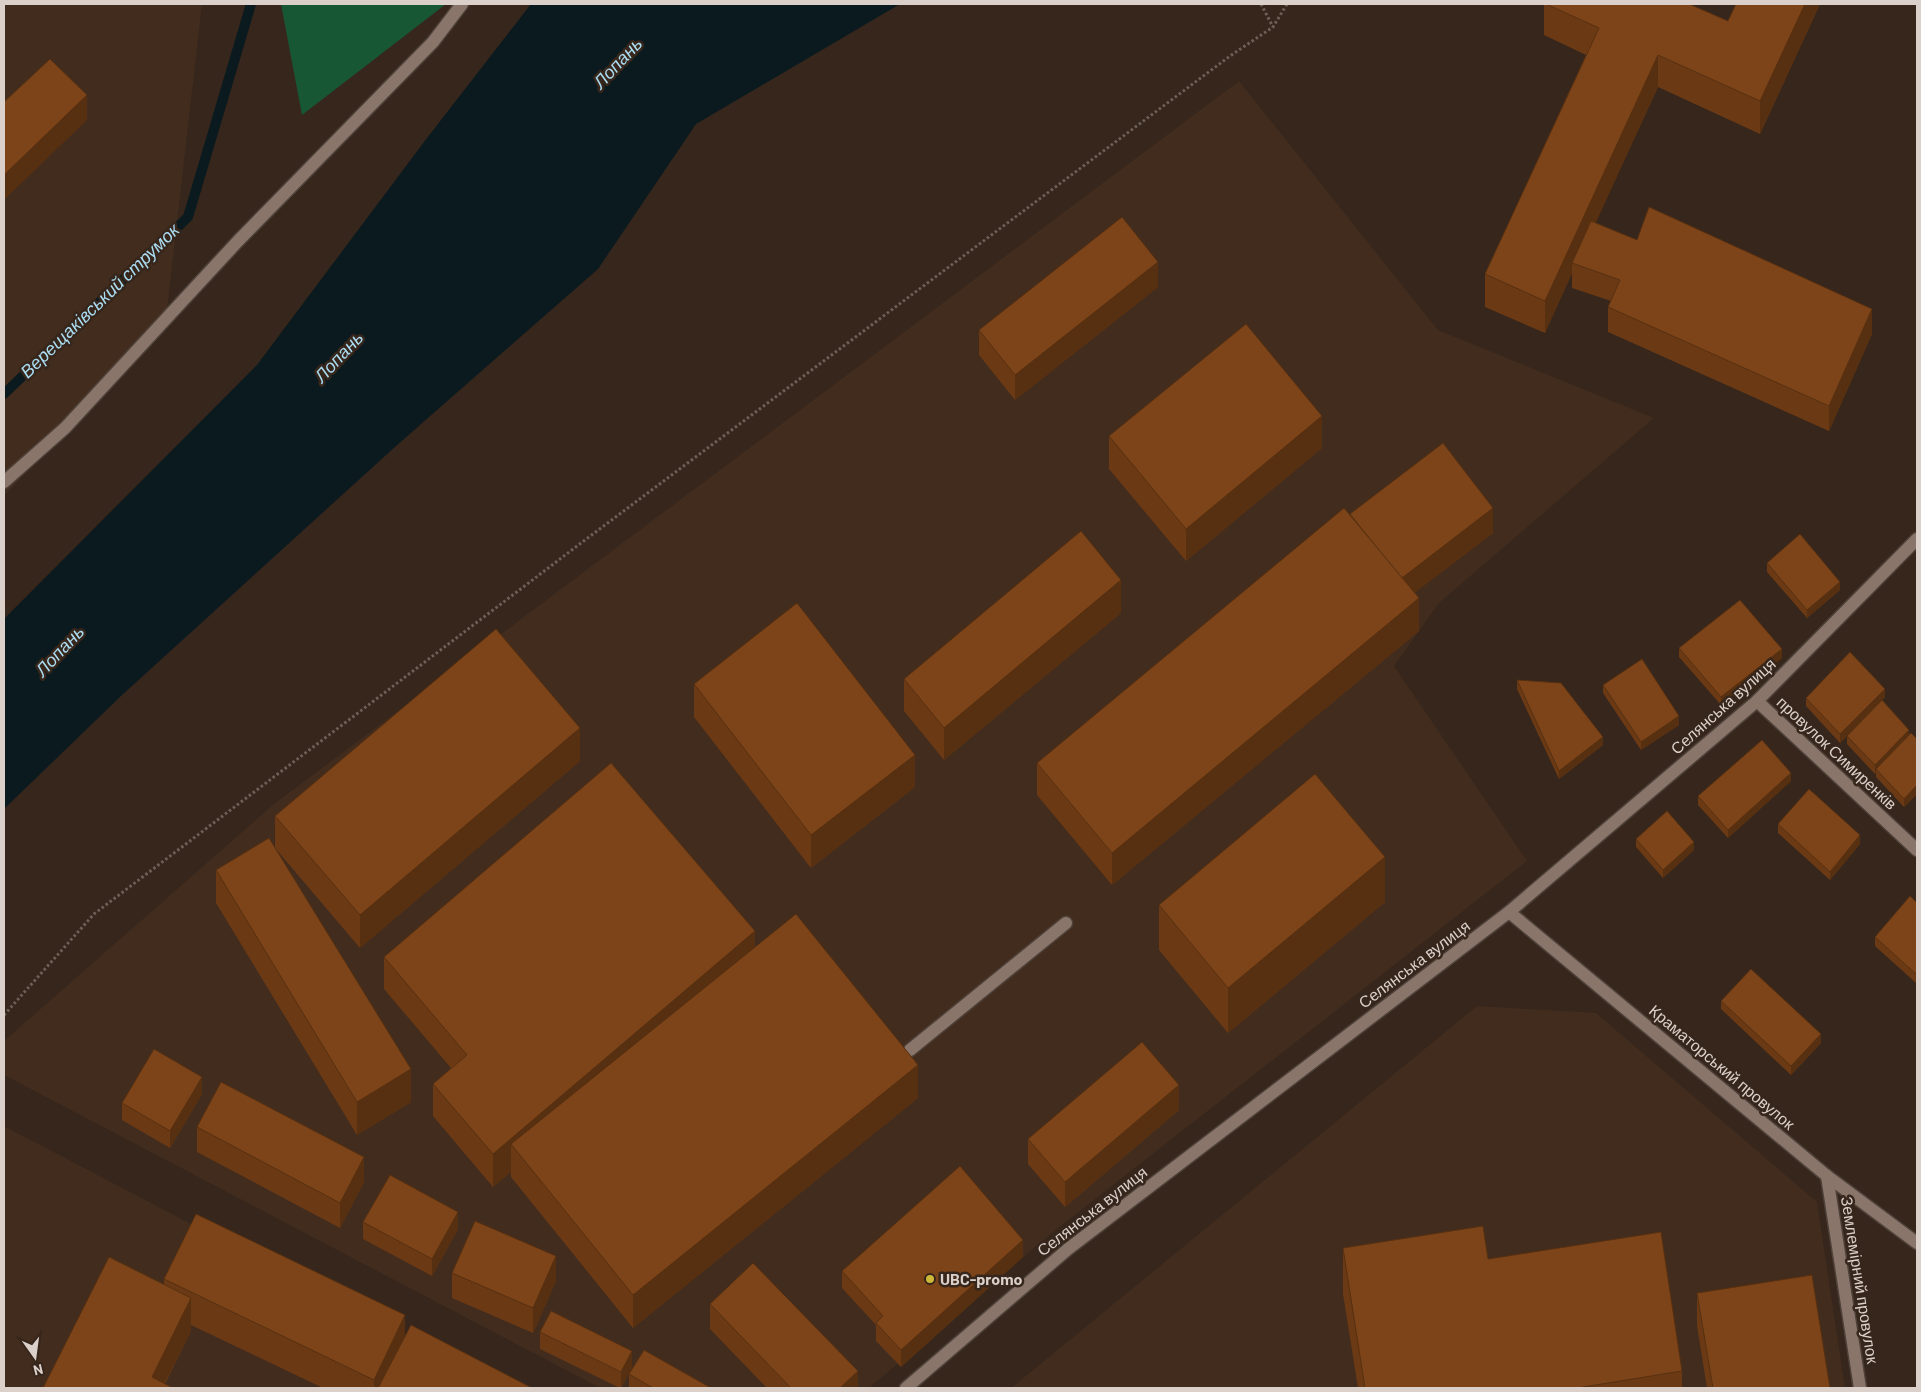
<svg xmlns="http://www.w3.org/2000/svg" width="1921" height="1392" font-family="Barlow,sans-serif">
	<style>
		.built { fill: #422c1e }
		.green { fill: #185733 }
		.water { fill: #0a1a1f }
		.lines { fill: none; stroke-linecap: round; stroke-linejoin: round }
		.stream { stroke: #0a1a1f; stroke-width: 10 }
		.service-casing { stroke: #4e4139; stroke-width: 15 }
		.minor-casing { stroke: #4e4139; stroke-width: 15 }
		.path { stroke: #6e6057; stroke-width: 3; stroke-dasharray: 2.5 2.5; stroke-linecap: butt }
		.service { stroke: #897569; stroke-width: 12 }
		.minor { stroke: #897569; stroke-width: 12 }
		.wall { fill: #6b3a15 }
		.shaded-wall { fill: #573011 }
		.building { fill: #7c4418; stroke: #573011 }
		.poi-dot { fill: #ceb837; stroke: #36261c; stroke-width: 2 }
		.labels { text-anchor: middle; stroke-width: 5; stroke-linejoin: round; paint-order: stroke }
		.street-label { font-size: 16px; fill: #dbd0ca; stroke: #36261c }
		.poi-label { font-size: 16px; font-weight: bold; fill: #dbd0ca; stroke: #36261c; text-anchor: start }
		.water-label { font-size: 18px; font-style: italic; fill: #abddf2; stroke: #36261c }
	</style>
	<rect width="100%" height="100%" fill="#36261c"/>
	<g class="built">
		<path d="M4,4H202L166,319L4,496Z"/>
		<path d="M1239,81L1438,330L1654,418L1439,603L1394,666L1527,861L1053,1232L869,1388H600L4,1075V1041L274,804Z"/>
		<path d="M1477,1006L1596,1013L1817,1202L1845,1388H1011Z"/>
		<path d="M4,1126L504,1388H4Z"/>
	</g>
	<path class="green" d="M281,4H446L302,115Z"/>
	<path class="water" d="M531,4H900L696,124L598,269L396,446L122,695L4,809V619L257,365L424,142Z"/>
	<g class="lines">
		<path class="stream" d="M4,394L188,217L251,4"/>
		<defs>
			<path id="service" d="M4,482L65,428L238,241L433,42L462,4"/>
			<g id="minor">
				<path d="M1757,701L1917,850"/>
				<path d="M1509,912L1827,1176L1917,1243"/>
				<path d="M910,1050L1066,923"/>
				<path d="M1827,1176L1860,1388"/>
				<path d="M906,1388L1068,1249L1509,912L1757,701L1917,539"/>
			</g>
		</defs>
		<use href="#service" class="service-casing"/>
		<use href="#minor" class="minor-casing"/>
		<g class="path">
			<path d="M1261,4L1273,27"/>
			<path d="M4,1015L94,914L581,543L1230,56L1273,27L1287,4"/>
		</g>
		<use href="#service" class="service"/>
		<use href="#minor" class="minor"/>
	</g>
	<g class="wall">
		<path d="M1544,4H1689L1728,21L1736,4H1820L1760,134L1658,87L1595,223L1637,240L1872,334L1829,431L1608,332V307L1611,301L1572,288V273L1545,333L1485,307V274L1586,55L1544,35Z"/>
		<path d="M1158,287L1015,400L979,355V330Z"/>
		<path d="M1109,436L1322,448L1186,561L1109,469Z"/>
		<path d="M1350,514L1493,533L1414,593L1419,631L1112,885L1037,795V763L1350,516Z"/>
		<path d="M1767,563L1840,590L1807,618L1767,572Z"/>
		<path d="M1121,613L944,760L904,711V679Z"/>
		<path d="M1679,648L1782,658L1721,705L1679,657Z"/>
		<path d="M1517,680L1603,745L1559,779L1517,689Z"/>
		<path d="M694,684L915,787L811,868L694,717Z"/>
		<path d="M1603,685L1679,725L1641,750L1603,693Z"/>
		<path d="M1885,697L1882,700L1909,735L1917,739V794L1904,807L1876,777V772L1875,774L1847,744V736L1840,743L1806,706V698Z"/>
		<path d="M580,761L360,948L275,848V816Z"/>
		<path d="M1791,781L1728,838L1698,805V796Z"/>
		<path d="M1778,824L1860,844L1830,880L1778,833Z"/>
		<path d="M1636,839L1694,850L1663,878L1636,847Z"/>
		<path d="M216,870L411,1102L357,1135L216,903Z"/>
		<path d="M1385,902L1228,1033L1159,950V905Z"/>
		<path d="M1917,903V982L1916,983L1875,946V937Z"/>
		<path d="M755,947L918,1098L633,1328L511,1177V1172L493,1187L433,1116V1084L451,1068L384,989V957Z"/>
		<path d="M1721,1001L1821,1043L1791,1075L1721,1009Z"/>
		<path d="M202,1094L170,1148L122,1120V1103Z"/>
		<path d="M1179,1110L1065,1207L1028,1164V1139Z"/>
		<path d="M197,1127L364,1182L340,1228L197,1152Z"/>
		<path d="M363,1222L458,1229L432,1276L363,1239Z"/>
		<path d="M1343,1248L1488,1259L1682,1371V1388H1358L1343,1294Z"/>
		<path d="M1023,1257L901,1367L876,1341V1325L842,1288V1271Z"/>
		<path d="M452,1273L556,1281L533,1333L452,1298Z"/>
		<path d="M164,1279L405,1337L532,1388H323L191,1325V1331L165,1384L43,1388L164,1285Z"/>
		<path d="M1697,1293L1830,1388H1707L1697,1326Z"/>
		<path d="M710,1304L858,1388H767L710,1329Z"/>
		<path d="M540,1332L632,1368L621,1388H620L540,1349Z"/>
		<path d="M629,1374L711,1388H629Z"/>
	</g>
	<g class="shaded-wall">
		<path d="M1805,4H1820L1760,134V101Z"/>
		<path d="M1658,55V87L1577,264L1572,263V273L1545,333V301Z"/>
		<path d="M87,95V120L4,200V175Z"/>
		<path d="M1158,262V287L1015,400V375Z"/>
		<path d="M1872,309V334L1829,431V406Z"/>
		<path d="M1322,416V448L1186,561V529Z"/>
		<path d="M1493,508V533L1400,604V579Z"/>
		<path d="M1121,580V613L944,760V728Z"/>
		<path d="M1840,582V590L1807,618V610Z"/>
		<path d="M1419,598V631L1112,885V853Z"/>
		<path d="M1782,649V658L1721,705V697Z"/>
		<path d="M1885,689V697L1840,743V734Z"/>
		<path d="M1679,716V725L1641,750V742Z"/>
		<path d="M580,728V761L360,948V915Z"/>
		<path d="M1909,730V738L1876,769V772L1875,774V765Z"/>
		<path d="M1603,737V745L1559,779V771Z"/>
		<path d="M915,755V787L811,868V835Z"/>
		<path d="M1791,773V781L1728,838V830Z"/>
		<path d="M1917,785V794L1904,807V799Z"/>
		<path d="M1860,835V844L1830,880V872Z"/>
		<path d="M1694,842V850L1663,878V870Z"/>
		<path d="M1385,857V902L1228,1033V988Z"/>
		<path d="M755,931V963L511,1144V1172L493,1187V1154Z"/>
		<path d="M1821,1034V1043L1791,1075V1066Z"/>
		<path d="M918,1065V1098L633,1328V1295Z"/>
		<path d="M411,1069V1102L357,1135V1102Z"/>
		<path d="M202,1077V1094L170,1148V1131Z"/>
		<path d="M1179,1085V1110L1065,1207V1182Z"/>
		<path d="M364,1157V1182L340,1228V1203Z"/>
		<path d="M458,1212V1229L432,1276V1259Z"/>
		<path d="M1023,1240V1257L901,1367V1350Z"/>
		<path d="M556,1256V1281L533,1333V1308Z"/>
		<path d="M191,1298V1331L162,1388L152,1377Z"/>
		<path d="M405,1315V1348L386,1388H374V1380Z"/>
		<path d="M632,1351V1368L621,1388V1372Z"/>
		<path d="M858,1371V1388H840Z"/>
	</g>
	<g class="building">
		<path d="M1546,4H1689L1728,21L1736,4H1805L1760,101L1658,55L1545,301L1485,274L1599,28Z"/>
		<path d="M50,59L87,95L4,175V102Z"/>
		<path d="M1649,207L1872,309L1829,406L1608,307L1620,280L1572,263L1591,221L1637,240Z"/>
		<path d="M1122,217L1158,262L1015,375L979,330Z"/>
		<path d="M1246,324L1322,416L1186,529L1109,436Z"/>
		<path d="M1443,443L1493,508L1402,578L1373,543L1350,514Z"/>
		<path d="M1344,508L1419,598L1112,853L1037,763Z"/>
		<path d="M1081,531L1121,580L944,728L904,679Z"/>
		<path d="M1800,534L1840,582L1807,610L1767,563Z"/>
		<path d="M1740,600L1782,649L1721,697L1679,648Z"/>
		<path d="M797,603L915,755L811,835L694,684Z"/>
		<path d="M496,629L580,728L360,915L275,816Z"/>
		<path d="M1850,652L1885,689L1840,734L1806,698Z"/>
		<path d="M1642,659L1679,716L1641,742L1603,685Z"/>
		<path d="M1517,680L1561,683L1603,737L1559,771Z"/>
		<path d="M1882,700L1909,730L1875,765L1847,736Z"/>
		<path d="M1911,733L1917,739V785L1904,799L1876,769Z"/>
		<path d="M1762,740L1791,773L1728,830L1698,796Z"/>
		<path d="M611,763L755,931L493,1154L433,1084L467,1055L384,957Z"/>
		<path d="M1315,774L1385,857L1228,988L1159,905Z"/>
		<path d="M1809,789L1860,835L1830,872L1778,824Z"/>
		<path d="M1667,811L1694,842L1663,870L1636,839Z"/>
		<path d="M269,838L411,1069L357,1102L216,870Z"/>
		<path d="M1910,896L1917,903V973L1916,974L1875,937Z"/>
		<path d="M796,914L918,1065L633,1295L511,1144Z"/>
		<path d="M1751,969L1821,1034L1791,1066L1721,1001Z"/>
		<path d="M1142,1042L1179,1085L1065,1182L1028,1139Z"/>
		<path d="M154,1049L202,1077L170,1131L122,1103Z"/>
		<path d="M221,1082L364,1157L340,1203L197,1127Z"/>
		<path d="M960,1166L1023,1240L901,1350L876,1323L883,1316L842,1271Z"/>
		<path d="M390,1175L458,1212L432,1259L363,1222Z"/>
		<path d="M196,1214L405,1315L374,1380L164,1279Z"/>
		<path d="M475,1221L556,1256L533,1308L452,1273Z"/>
		<path d="M1483,1226L1488,1259L1661,1232L1682,1371L1577,1388H1365L1343,1248Z"/>
		<path d="M109,1257L191,1298L152,1377L173,1388H43Z"/>
		<path d="M753,1263L858,1371L840,1388H791L710,1304Z"/>
		<path d="M1812,1275L1830,1388H1713L1697,1293Z"/>
		<path d="M551,1311L632,1351L621,1372L540,1332Z"/>
		<path d="M411,1325L532,1388H378Z"/>
		<path d="M644,1350L711,1388H653L629,1374Z"/>
	</g>
	<circle class="poi-dot" cx="930" cy="1279" r="5"/>
	<g class="labels">
		<g class="street-label">
			<text transform="translate(1723 706) rotate(-42)" y="6">Селянська вулиця</text>
			<text transform="translate(1837 753) rotate(43)" y="6">провулок Симиренків</text>
			<text transform="translate(1414 964) rotate(-37)" y="6">Селянська вулиця</text>
			<text transform="translate(1722 1067) rotate(40)" y="6">Краматорський провулок</text>
			<text transform="translate(1092 1211) rotate(-38)" y="6">Селянська вулиця</text>
			<text transform="translate(1860 1280) rotate(81)" y="6">Землемірний провулок</text>
		</g>
		<g class="poi-label">
			<text x="940" y="1285">UBC-promo</text>
		</g>
		<g class="water-label">
			<text transform="translate(618 63) rotate(-47)" y="6">Лопань</text>
			<text transform="translate(100 301) rotate(-44)" y="6">Верещаківський струмок</text>
			<text transform="translate(339 357) rotate(-47)" y="6">Лопань</text>
			<text transform="translate(60 651) rotate(-47)" y="6">Лопань</text>
		</g>
	</g>
	<rect width="1921" height="1392" fill="none" stroke="#dbd0ca" stroke-width="10"/>
	<g transform="translate(35 1357) rotate(166)" stroke="#36261c" stroke-width="4" paint-order="stroke">
	<path d="M0-4L9 19L0 12L-9 19Z" fill="#dbd0ca"/>
	<text y="-8" font-size="14" font-weight="bold" text-anchor="middle" fill="#dbd0ca">N</text>
	</g>
</svg>
